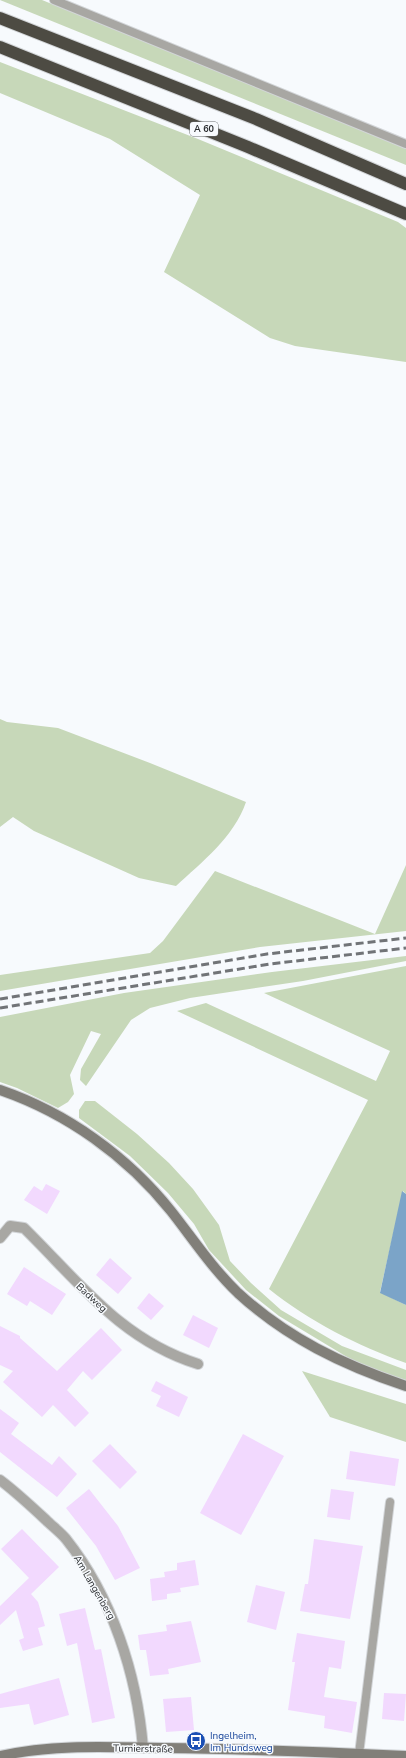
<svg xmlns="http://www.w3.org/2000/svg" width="406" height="1758" font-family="'Nunito Sans',sans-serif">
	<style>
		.green { fill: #c7d8b9 }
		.water { fill: #7ba4c8 }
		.building { fill: #f2d9fe }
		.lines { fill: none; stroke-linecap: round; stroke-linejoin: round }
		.service-casing { stroke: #d2d5d8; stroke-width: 10 }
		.minor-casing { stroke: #d2d5d8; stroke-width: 12 }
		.secondary-casing { stroke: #d2d5d8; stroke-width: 12 }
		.motorway-casing { stroke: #d2d5d8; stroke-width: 14 }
		.service { stroke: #a8a7a3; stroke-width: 8 }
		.minor { stroke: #a8a7a3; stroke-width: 10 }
		.secondary { stroke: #817f79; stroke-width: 10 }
		.motorway { stroke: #4d4b43; stroke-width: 12 }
		.rail { stroke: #717477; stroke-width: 3; stroke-dasharray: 8 4; stroke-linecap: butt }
		.labels { text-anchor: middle; stroke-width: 3; stroke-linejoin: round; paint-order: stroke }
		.shield { fill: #f7fafd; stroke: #676a6d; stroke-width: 1 }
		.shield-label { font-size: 9px; font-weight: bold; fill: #292c2f }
		.street-label { font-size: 10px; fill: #292c2f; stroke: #f7fafd }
		.transit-label { font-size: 10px; fill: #164399; stroke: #f7fafd; text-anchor: start }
	</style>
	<rect width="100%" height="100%" fill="#f7fafd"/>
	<g class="green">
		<path d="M0,0H42L312,109L406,149V165Z"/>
		<path d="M0,62L198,139L398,222L406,228V362L295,346L270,338L164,272L200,195L110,139L0,93Z"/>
		<path d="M0,719L7,722L58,728L150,763L246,802C234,837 202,862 176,886L139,878L34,831L13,817L0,827Z"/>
		<path d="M406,865V931L260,947L0,991V975L150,953L163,941L215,871L375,934Z"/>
		<path d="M406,956V961L303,981L190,998L150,1008L131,1020L86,1086L80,1080L81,1069L101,1034L91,1031L70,1075L74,1094L68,1102L58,1108L17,1088L0,1082V1017L124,993L272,972Z"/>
		<path d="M406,966V1194L403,1191L380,1292L406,1305V1363C358,1346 309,1321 269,1289L368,1100L177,1011L206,1003L376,1081L390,1051L264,993Z"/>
		<path d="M85,1101H95L137,1134L169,1163L193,1189L219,1225L230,1261L251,1283L281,1310L342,1346L406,1370V1380L362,1366L279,1316L246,1290L209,1250L194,1224L168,1193L130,1156L79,1118V1110Z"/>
		<path d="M302,1371L406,1404V1442L330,1417Z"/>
	</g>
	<path class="water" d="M402,1191L406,1194V1305L380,1293Z"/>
	<g class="building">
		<path d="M46,1184L60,1191L47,1214L24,1200L34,1186L42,1191Z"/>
		<path d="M110,1258L132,1278L118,1294L96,1275Z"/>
		<path d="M24,1267L66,1294L52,1315L30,1301L27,1306L7,1294Z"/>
		<path d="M149,1293L164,1306L151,1320L137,1308Z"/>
		<path d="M193,1315L218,1328L209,1348L183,1335Z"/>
		<path d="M0,1326L20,1336V1338L57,1371L101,1328L122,1350L92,1380L83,1371L67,1390L89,1413L75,1427L53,1405L42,1417L3,1382L13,1371L0,1365Z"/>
		<path d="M156,1381L188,1397L179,1417L156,1406L161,1396L151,1391Z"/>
		<path d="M0,1409L19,1423L11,1434L52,1465L59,1456L77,1474L57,1497L0,1452Z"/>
		<path d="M243,1434L284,1456L241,1535L200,1513Z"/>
		<path d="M110,1444L137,1472L120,1489L92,1461Z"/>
		<path d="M350,1451L399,1459L395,1486L346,1479Z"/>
		<path d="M89,1489L118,1526L140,1568L115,1580L96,1546L66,1508Z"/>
		<path d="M331,1489L354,1492L350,1520L327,1517Z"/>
		<path d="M22,1529L59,1567L31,1594L38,1602L45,1626L38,1628L43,1645L23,1651L19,1640L24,1638L16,1610L0,1625V1606L29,1578L1,1549Z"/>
		<path d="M314,1539L363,1546L350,1619L300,1611L305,1584H308Z"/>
		<path d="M195,1560L199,1585L180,1588L181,1592L167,1594V1599L152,1601L150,1579L165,1577L164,1572L177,1570V1563Z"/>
		<path d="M256,1585L285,1592L276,1630L247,1622Z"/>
		<path d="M85,1608L95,1650L101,1649L115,1718L92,1723L77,1643L67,1646L59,1614Z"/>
		<path d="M191,1621L201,1662L168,1669L169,1674L150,1676L146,1650H140L138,1635L167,1631L166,1625Z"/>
		<path d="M297,1633L345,1641L341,1669L329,1667L324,1697L357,1702L352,1733L324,1728L325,1716L288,1710L295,1662H292Z"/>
		<path d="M59,1678L69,1715L34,1725L29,1704L0,1708V1694Z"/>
		<path d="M384,1693L406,1694L404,1721L382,1719Z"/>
		<path d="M191,1697L194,1730L166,1732L163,1699Z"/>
	</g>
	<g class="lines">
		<defs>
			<g id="service">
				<path d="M54,0L406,144"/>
				<path d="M359,1754L390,1502"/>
			</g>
			<g id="minor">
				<path d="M0,1238L10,1226L24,1228C79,1282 121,1340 198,1364"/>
				<path d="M0,1480C16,1492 31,1506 46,1520C52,1526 60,1532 66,1539C112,1597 137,1674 143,1748"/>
			</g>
			<g id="secondary">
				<path d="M0,1090C67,1113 127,1156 171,1211C193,1239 212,1268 238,1293C287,1338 343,1365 406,1386"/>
				<path d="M0,1756C54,1744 108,1747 163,1748C244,1749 325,1752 406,1756"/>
			</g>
			<g id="motorway">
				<path d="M0,18L256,119L406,184"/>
				<path d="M0,47L248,147L406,214"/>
			</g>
		</defs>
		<use href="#service" class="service-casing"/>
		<use href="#minor" class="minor-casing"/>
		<use href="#secondary" class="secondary-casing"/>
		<use href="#motorway" class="motorway-casing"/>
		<use href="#service" class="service"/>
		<use href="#minor" class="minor"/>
		<use href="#secondary" class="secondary"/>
		<use href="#motorway" class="motorway"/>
		<g class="rail">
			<path d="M0,999L267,954L406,938"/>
			<path d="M0,1008L270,964L406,948"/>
		</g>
	</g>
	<defs>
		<symbol id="bus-disc" viewBox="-11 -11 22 22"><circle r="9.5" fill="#1a4fb4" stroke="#f7fafd"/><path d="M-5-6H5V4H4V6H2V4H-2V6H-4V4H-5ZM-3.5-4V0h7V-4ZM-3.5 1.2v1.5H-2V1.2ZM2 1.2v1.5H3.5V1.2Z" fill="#fff"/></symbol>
	</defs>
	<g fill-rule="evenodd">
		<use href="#bus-disc" x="185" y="1730" width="22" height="22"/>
	</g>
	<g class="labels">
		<rect class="shield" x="190" y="122" width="28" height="14" rx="3"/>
		<g class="shield-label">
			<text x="204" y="132">A 60</text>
		</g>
		<g class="street-label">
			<text transform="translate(92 1297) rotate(43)" y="4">Badweg</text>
			<text transform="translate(95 1587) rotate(60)" y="4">Am Langenberg</text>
			<text transform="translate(143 1748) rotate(1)" y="4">Turnierstraße</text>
		</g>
		<g class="transit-label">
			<text x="210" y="1739">Ingelheim,<tspan x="210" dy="12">Im Hundsweg</tspan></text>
		</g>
	</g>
</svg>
